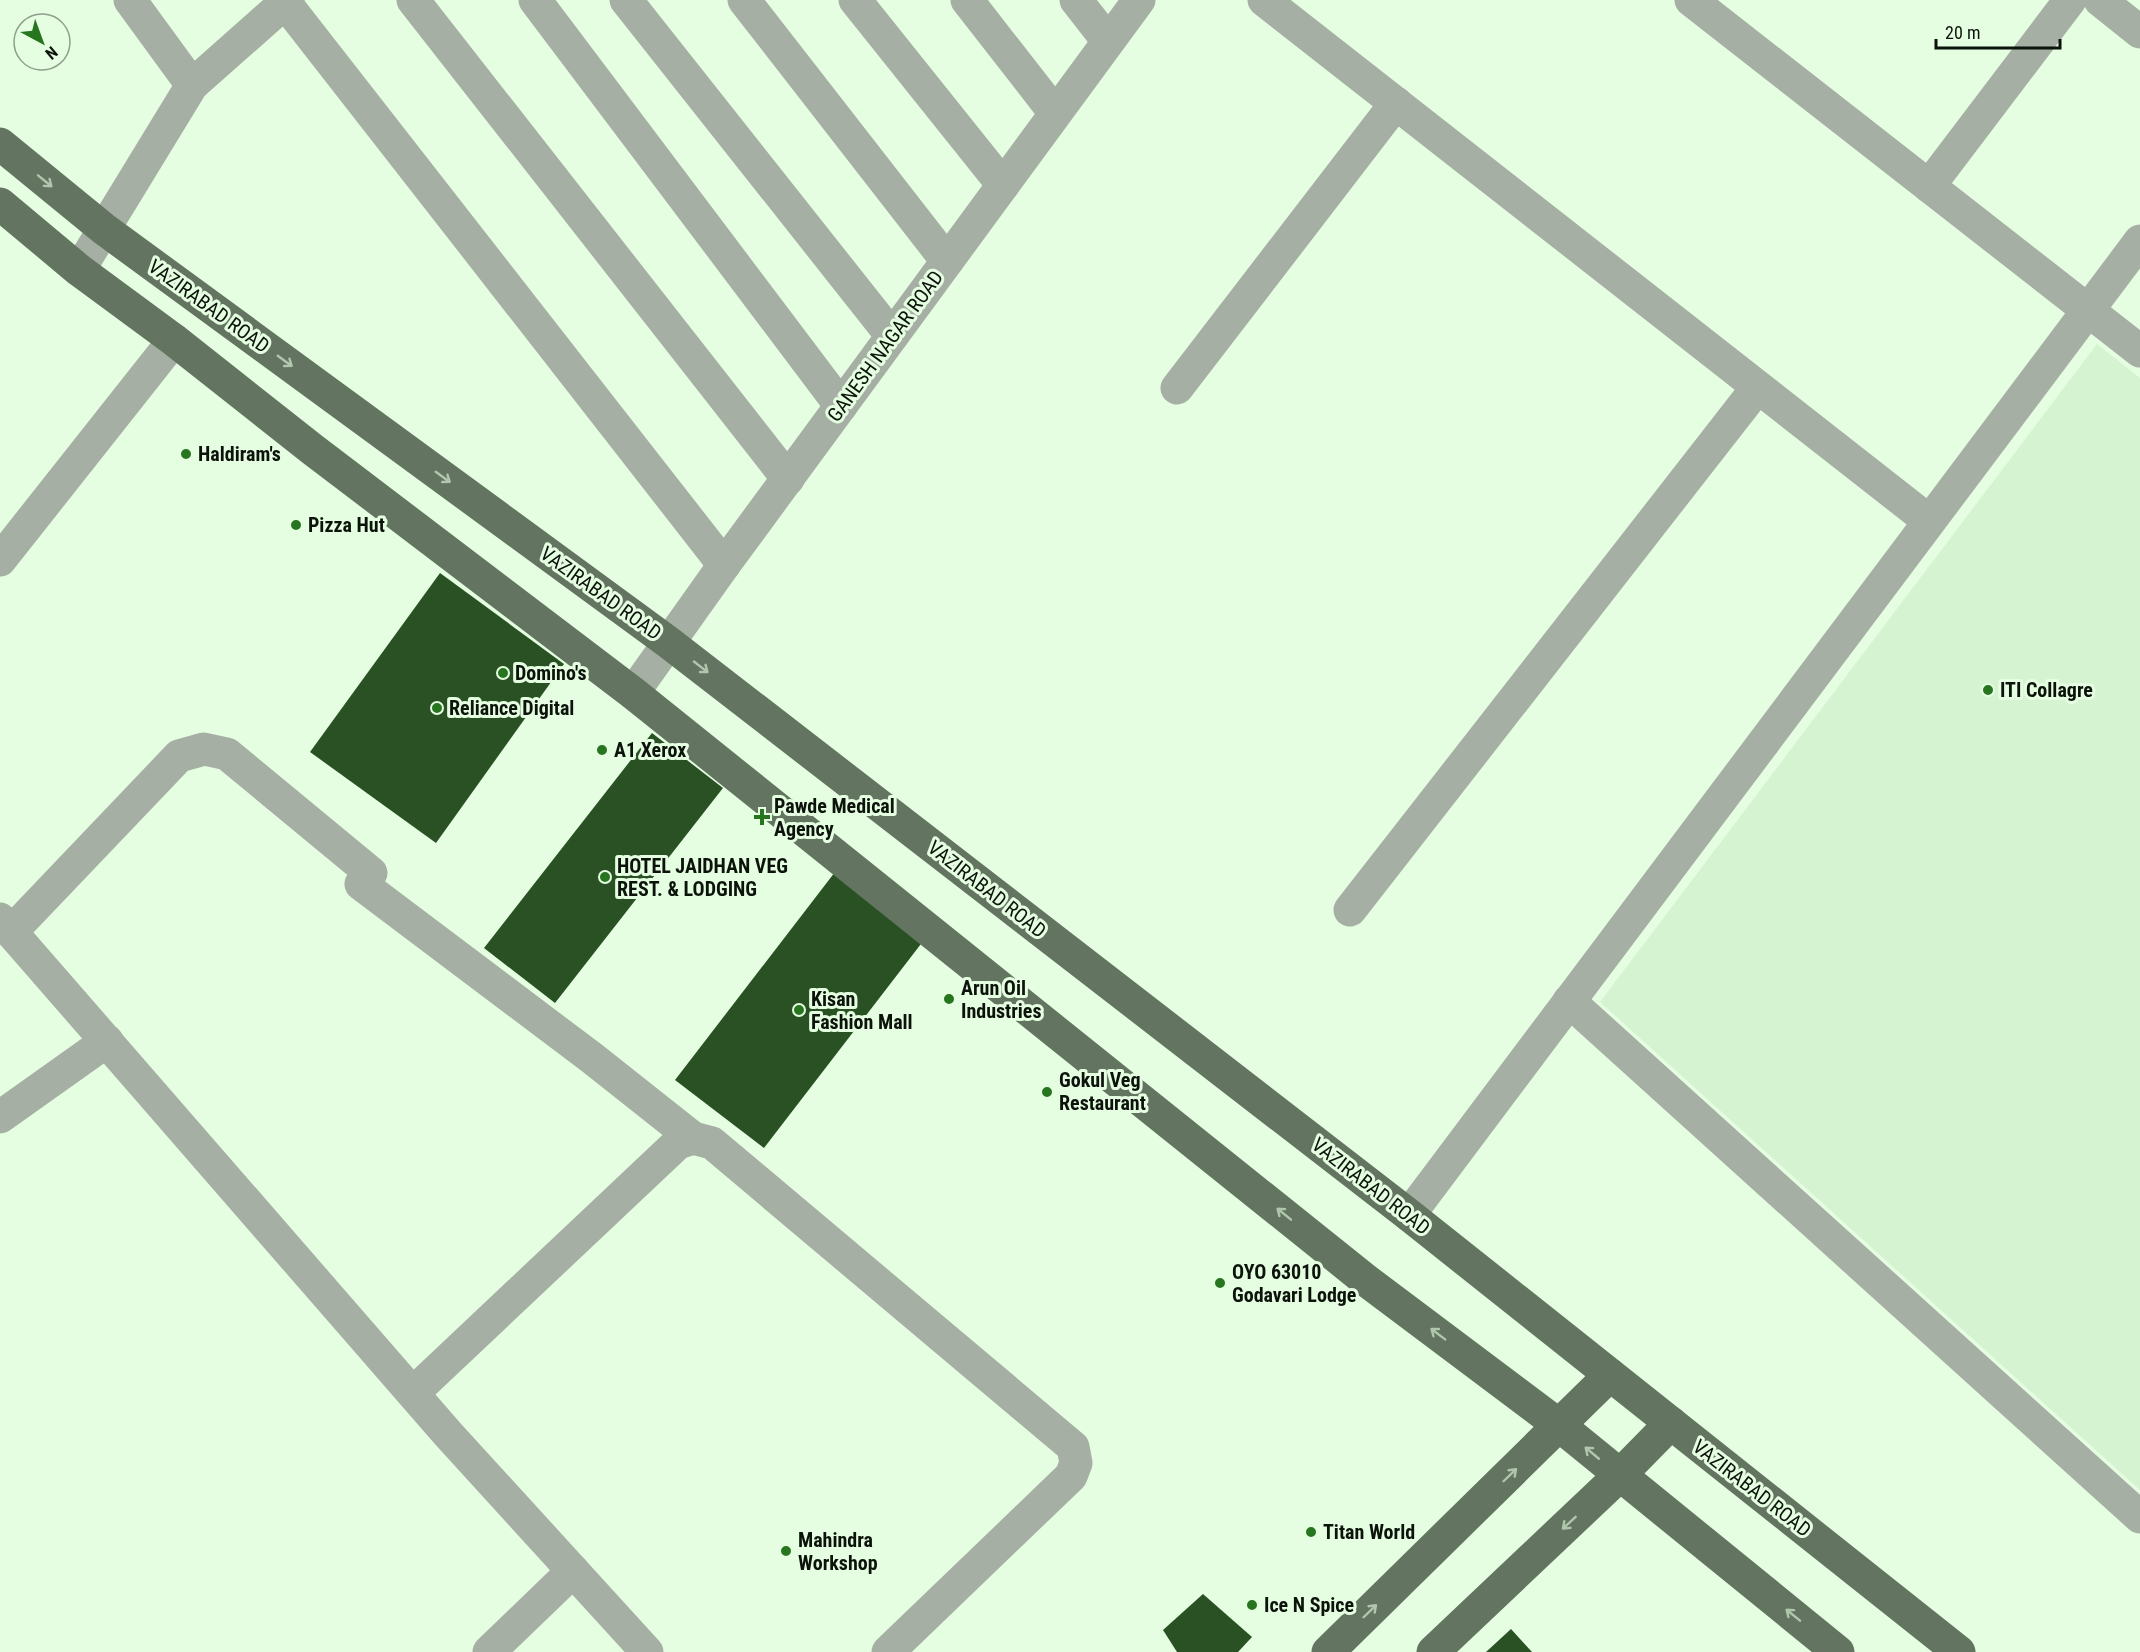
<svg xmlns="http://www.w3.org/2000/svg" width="2140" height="1652" font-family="'Roboto Condensed',sans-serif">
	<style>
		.built { fill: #d5f3d1 }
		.building { fill: #295124 }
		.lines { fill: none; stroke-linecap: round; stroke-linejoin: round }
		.minor { stroke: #a5afa3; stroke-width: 33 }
		.major { stroke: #637560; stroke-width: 33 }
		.oneway { stroke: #b1c7ad }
		.poi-dot { fill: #27761f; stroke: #e5fde1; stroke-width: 2 }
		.labels { text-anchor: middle; stroke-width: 6; stroke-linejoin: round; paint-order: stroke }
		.street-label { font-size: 20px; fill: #0b130a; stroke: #e5fde1 }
		.poi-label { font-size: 20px; font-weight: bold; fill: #0b130a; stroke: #e5fde1; text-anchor: start }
	</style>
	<rect width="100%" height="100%" fill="#e5fde1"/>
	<path class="built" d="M2097,344L2140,378V1490L1600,1002Z"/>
	<g class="building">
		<path d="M440,573L564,664L436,843L310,752Z"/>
		<path d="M652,733L723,788L555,1003L484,948Z"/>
		<path d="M835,872L924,940L764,1148L675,1080Z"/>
		<path d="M1203,1594L1252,1637L1238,1652H1177L1163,1630Z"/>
		<path d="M1511,1629L1532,1652H1486Z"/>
	</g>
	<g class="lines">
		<g class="minor">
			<path d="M130,0L192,85"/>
			<path d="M283,0L724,565"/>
			<path d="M413,0L788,479"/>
			<path d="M535,0L841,406"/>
			<path d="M626,0L892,336"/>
			<path d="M744,0L947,261"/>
			<path d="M855,0L1003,185"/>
			<path d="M967,0L1055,113"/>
			<path d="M1076,0L1108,41"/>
			<path d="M1264,0L1929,521"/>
			<path d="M1691,0L2140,351"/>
			<path d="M2100,0L2140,32"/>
			<path d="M1929,186L2070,0"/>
			<path d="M79,270L192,85L288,0"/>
			<path d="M1177,388L1396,103"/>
			<path d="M0,560L174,340"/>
			<path d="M633,693L724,565L1139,0"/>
			<path d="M361,884L592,1058L693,1138"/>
			<path d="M1350,910L1757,388"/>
			<path d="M0,919L448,1434L647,1652"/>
			<path d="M11,932L179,756L204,749L227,754L371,873"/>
			<path d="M1569,1001L2140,1517"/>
			<path d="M0,1117L107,1041"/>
			<path d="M1409,1215L2140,241"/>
			<path d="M413,1393L678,1143L693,1138L712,1143L1073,1447L1076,1463L1071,1476L888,1652"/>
			<path d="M489,1652L573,1571"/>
		</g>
		<g class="major">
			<path d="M0,144L104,229L668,642L1409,1215L1959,1652"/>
			<path d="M0,204L79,270L174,340L312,449L633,693L1363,1278L1560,1426L1838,1652"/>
			<path d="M1328,1652L1610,1375"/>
			<path d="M1433,1652L1619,1476L1671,1423"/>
		</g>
	</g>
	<defs><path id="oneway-shaft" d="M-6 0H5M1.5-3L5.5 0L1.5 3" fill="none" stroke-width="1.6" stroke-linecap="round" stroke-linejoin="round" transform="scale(1.5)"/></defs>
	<g class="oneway">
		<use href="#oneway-shaft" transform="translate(45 181) rotate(39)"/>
		<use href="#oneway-shaft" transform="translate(285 361) rotate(36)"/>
		<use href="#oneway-shaft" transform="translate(443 477) rotate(36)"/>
		<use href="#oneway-shaft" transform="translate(701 667) rotate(38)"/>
		<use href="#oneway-shaft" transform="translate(1284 1214) rotate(-141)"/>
		<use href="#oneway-shaft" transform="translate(1438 1334) rotate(-143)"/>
		<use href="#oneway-shaft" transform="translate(1592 1453) rotate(-140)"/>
		<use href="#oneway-shaft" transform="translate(1510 1475) rotate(-44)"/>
		<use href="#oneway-shaft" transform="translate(1569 1523) rotate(137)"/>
		<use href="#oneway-shaft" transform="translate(1370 1611) rotate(-44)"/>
		<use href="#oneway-shaft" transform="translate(1793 1615) rotate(-141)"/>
	</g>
	<g class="poi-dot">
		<circle cx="186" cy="454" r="6"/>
		<circle cx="296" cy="525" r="6"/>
		<circle cx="503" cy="673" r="6"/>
		<circle cx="1988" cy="690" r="6"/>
		<circle cx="437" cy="708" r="6"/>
		<circle cx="602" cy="750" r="6"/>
		<path d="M759 808h6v6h6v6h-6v6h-6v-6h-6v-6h6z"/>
		<circle cx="605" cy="877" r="6"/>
		<circle cx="949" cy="999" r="6"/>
		<circle cx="799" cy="1010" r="6"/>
		<circle cx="1047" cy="1092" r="6"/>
		<circle cx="1220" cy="1283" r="6"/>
		<circle cx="1311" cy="1532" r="6"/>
		<circle cx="786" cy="1551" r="6"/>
		<circle cx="1252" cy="1605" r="6"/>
	</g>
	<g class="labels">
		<g class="street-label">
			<text transform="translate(209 306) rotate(36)" y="7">VAZIRABAD ROAD</text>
			<text transform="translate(885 346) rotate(-54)" y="7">GANESH NAGAR ROAD</text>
			<text transform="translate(601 593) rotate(36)" y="7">VAZIRABAD ROAD</text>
			<text transform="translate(987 889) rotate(38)" y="7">VAZIRABAD ROAD</text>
			<text transform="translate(1371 1186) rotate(38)" y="7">VAZIRABAD ROAD</text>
			<text transform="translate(1752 1488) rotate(38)" y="7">VAZIRABAD ROAD</text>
		</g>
		<g class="poi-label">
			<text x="198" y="461">Haldiram's</text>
			<text x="308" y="532">Pizza Hut</text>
			<text x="515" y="680">Domino's</text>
			<text x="2000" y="697">ITI Collagre</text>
			<text x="449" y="715">Reliance Digital</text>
			<text x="614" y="757">A1 Xerox</text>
			<text x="774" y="813">Pawde Medical<tspan x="774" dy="23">Agency</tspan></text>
			<text x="617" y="873">HOTEL JAIDHAN VEG<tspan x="617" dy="23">REST. &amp; LODGING</tspan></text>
			<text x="961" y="995">Arun Oil<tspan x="961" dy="23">Industries</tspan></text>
			<text x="811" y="1006">Kisan<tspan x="811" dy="23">Fashion Mall</tspan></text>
			<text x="1059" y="1087">Gokul Veg<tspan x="1059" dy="23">Restaurant</tspan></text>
			<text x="1232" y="1279">OYO 63010<tspan x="1232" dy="23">Godavari Lodge</tspan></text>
			<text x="1323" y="1539">Titan World</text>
			<text x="798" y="1547">Mahindra<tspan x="798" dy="23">Workshop</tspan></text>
			<text x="1264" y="1612">Ice N Spice</text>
		</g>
	</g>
	<g transform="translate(42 42) rotate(139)"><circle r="28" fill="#e5fde1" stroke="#8e9f8b" stroke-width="1.5"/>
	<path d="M0-4.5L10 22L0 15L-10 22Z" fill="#27761f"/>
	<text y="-9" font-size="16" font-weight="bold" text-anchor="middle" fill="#0b130a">N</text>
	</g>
	<path d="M1936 39v9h124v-9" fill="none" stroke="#0b130a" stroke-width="3"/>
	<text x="1945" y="39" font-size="18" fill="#0b130a" stroke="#e5fde1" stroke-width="4.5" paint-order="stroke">20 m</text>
</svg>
